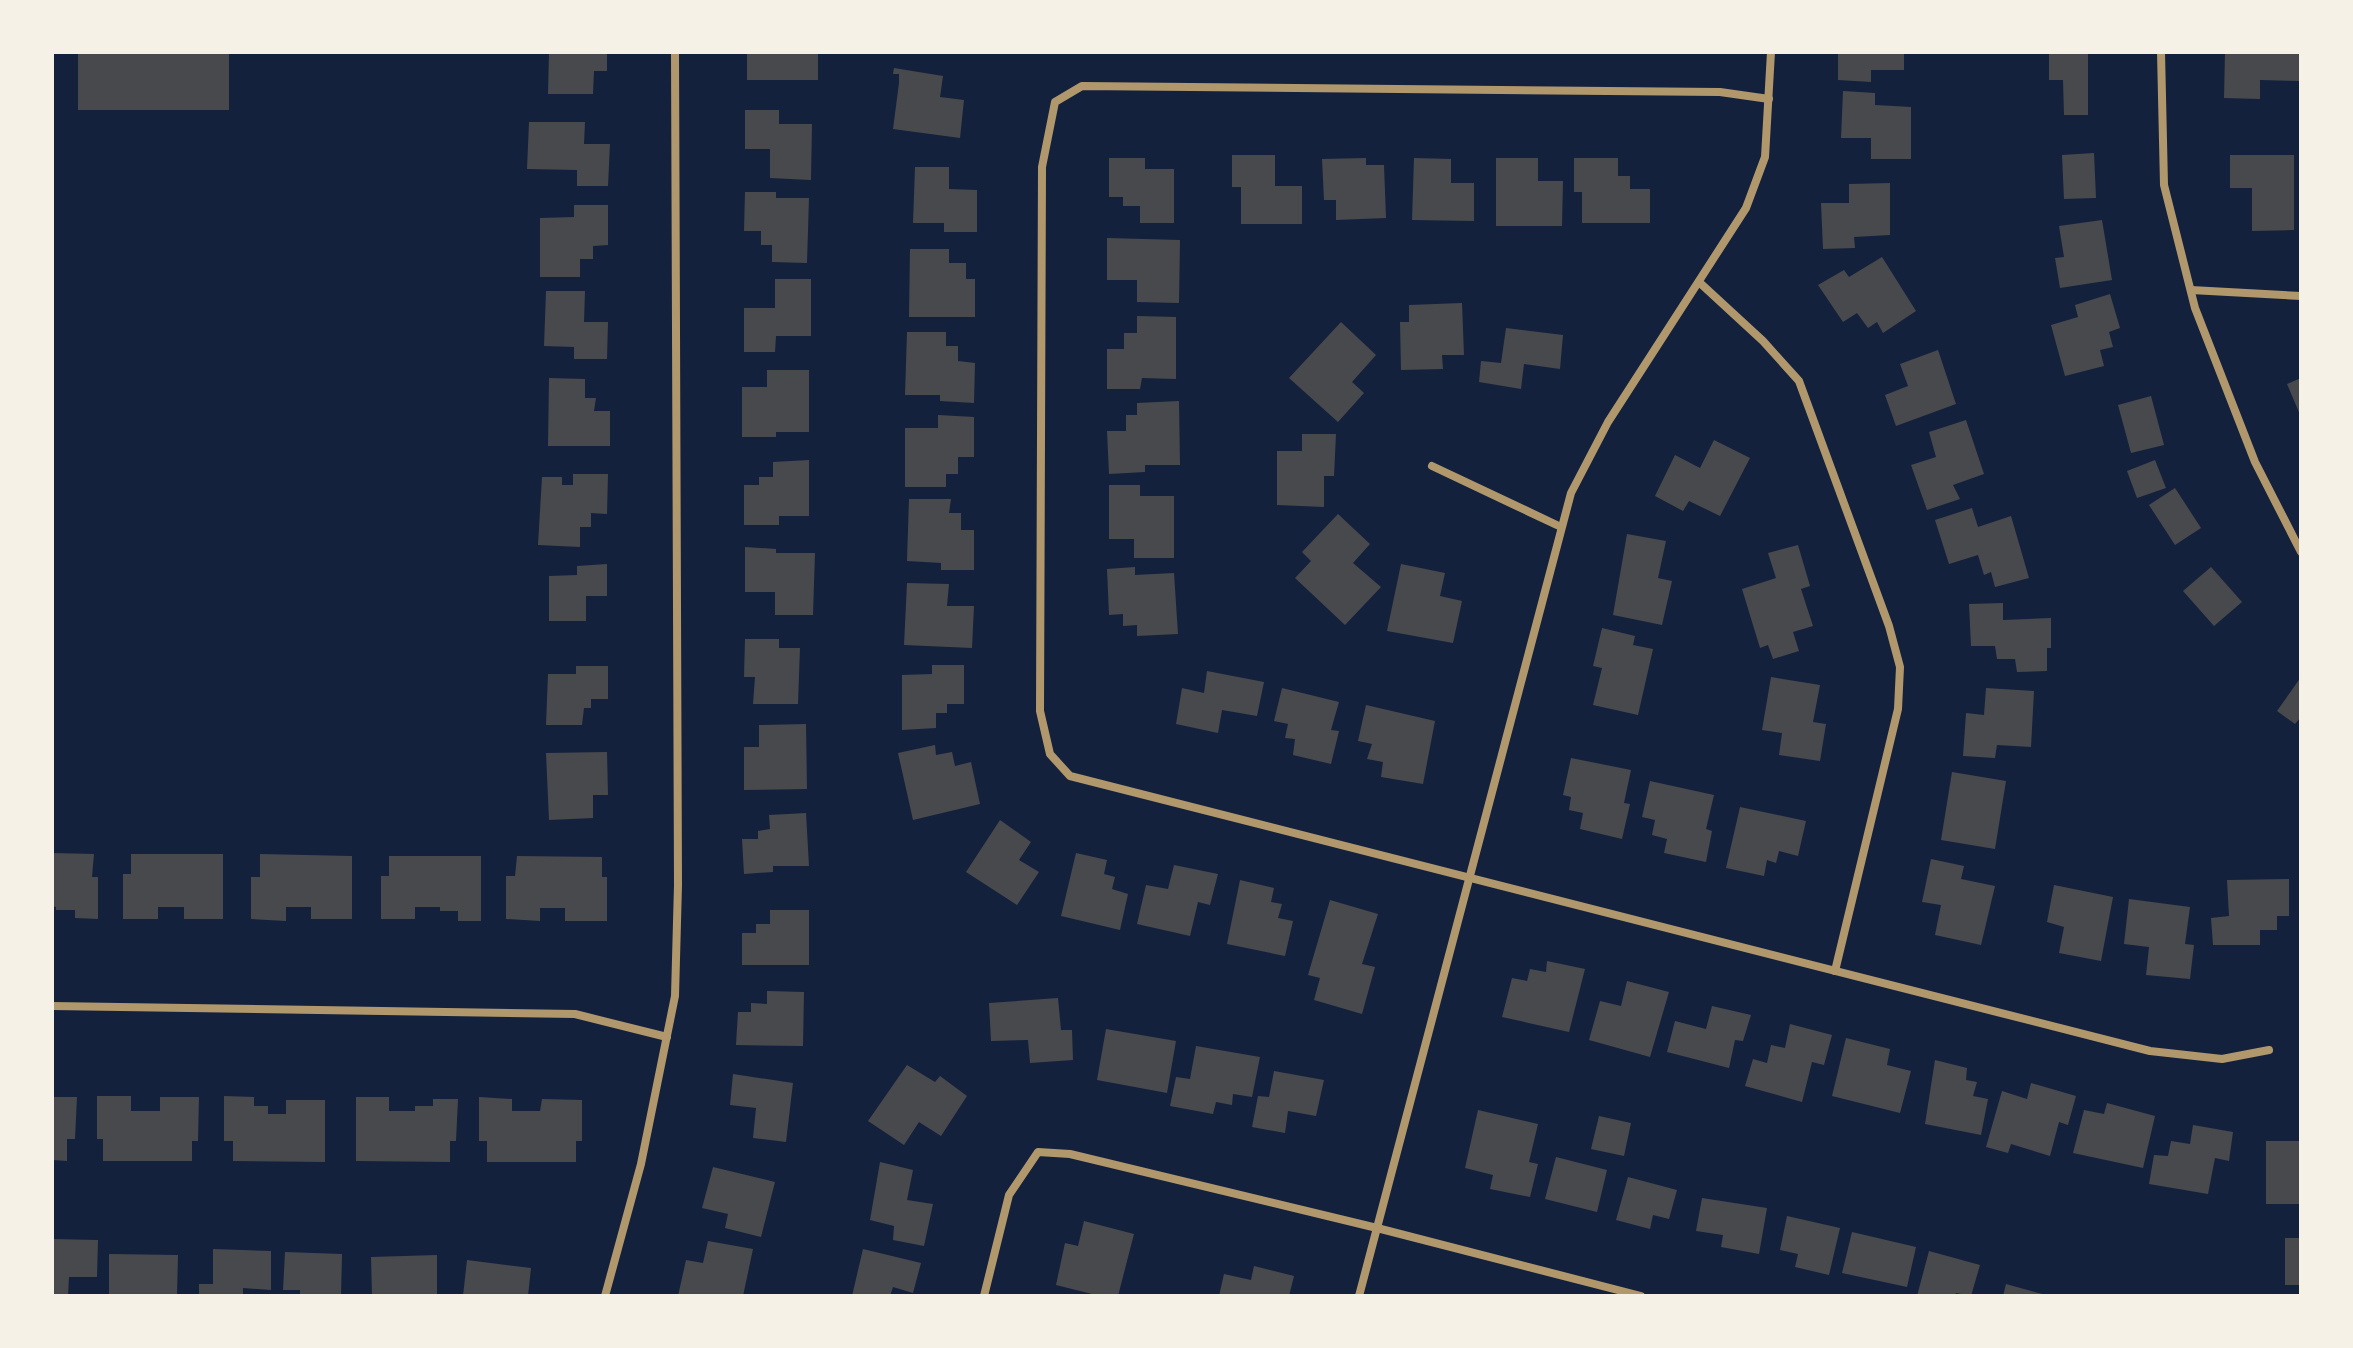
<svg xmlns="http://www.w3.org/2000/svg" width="2353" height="1348" font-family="'Roboto Serif',serif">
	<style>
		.building { fill: #48494c }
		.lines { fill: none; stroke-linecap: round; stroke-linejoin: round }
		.minor { stroke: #b1986c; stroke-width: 8 }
	</style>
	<rect width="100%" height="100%" fill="#14213d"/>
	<g class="building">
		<rect x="78" y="52" width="151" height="58"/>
		<path d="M549,52H607V71H594L593,94H548Z"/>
		<rect x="747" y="52" width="71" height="28"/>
		<path d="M1838,52H1904V70H1871V82L1838,80Z"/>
		<path d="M2049,52H2088V115H2064L2063,80H2049Z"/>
		<path d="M2225,52H2301L2300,81L2260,80V99L2224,98Z"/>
		<path d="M894,68L943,76L940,97L964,100L960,138L893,129L899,83V74H893Z"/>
		<path d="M1843,91L1875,93V105L1911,107V159H1871V138H1841Z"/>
		<path d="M745,110H779V124H812L811,180L770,178V149H745Z"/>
		<path d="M529,122H585L584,144H610L608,186H577V170L527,169Z"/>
		<path d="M2094,153L2096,198L2064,199L2062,155Z"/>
		<path d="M1232,155H1275V186H1302V224H1241V187H1232Z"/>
		<path d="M2230,155H2294V230L2252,231V188H2230Z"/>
		<path d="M1109,158H1145V169H1174V223H1140V206H1123V197H1109Z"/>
		<path d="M1366,158V165H1384L1386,218L1336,220V200H1324L1322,159Z"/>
		<path d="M1414,158L1451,159V183H1474V221L1412,220Z"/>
		<path d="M1496,158H1538V181H1563L1562,226H1496Z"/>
		<path d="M1574,158H1618V176H1630V189H1650V223H1582V192H1574Z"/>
		<path d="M915,167H949V189L977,190V232H944V223H913Z"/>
		<path d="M1890,183V235L1854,237L1855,248L1823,249L1821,203H1849V184Z"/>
		<path d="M745,192H776V198H809L807,263L772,262V245H761V231H744Z"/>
		<path d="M574,205H608V245L593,246V259H580V277H540V218L574,217Z"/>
		<path d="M2102,220L2112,280L2060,288L2055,258L2064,257L2059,226Z"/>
		<path d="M1107,238L1180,240L1179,303L1137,302V280H1107Z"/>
		<path d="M910,249H949V263H966V279H975V317H909Z"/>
		<path d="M1882,257L1916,311L1883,333L1877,322L1868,328L1857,313L1843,322L1818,285L1844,270L1849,277Z"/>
		<path d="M775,279H811V336H776L775,352H744V308H775Z"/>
		<path d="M546,291H585L584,322H608L607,359H574V347L544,346Z"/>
		<path d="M2110,294L2120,328L2109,332L2113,347L2100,350L2104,366L2065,376L2051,325L2078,317L2075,305Z"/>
		<path d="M1462,303L1464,355H1442L1443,369L1401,370L1400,322H1409V305Z"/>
		<path d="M1137,316L1176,317V379L1142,378L1140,389H1107V349H1124V333H1137Z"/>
		<path d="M1341,322L1376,355L1352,382L1364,393L1338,422L1289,378Z"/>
		<path d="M1506,328L1563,335L1560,369L1524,364L1521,389L1479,382L1481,361L1501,363Z"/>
		<path d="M907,332H946V346H958V361L975,363L974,403L940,401V395H905Z"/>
		<path d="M1938,350L1956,404L1896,426L1885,395L1908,386L1900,364Z"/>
		<path d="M767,370H809V432H776V437H742V387H767Z"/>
		<path d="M549,378L585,379V398H596L594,411H610V446H548Z"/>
		<path d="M2301,378V417L2287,384Z"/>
		<path d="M2151,396L2164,445L2131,453L2118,405Z"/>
		<path d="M1179,401L1180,465H1145V472L1109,474L1107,431H1126V415H1137V403Z"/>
		<path d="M938,415L974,417V457H958V474H946V487H905V428H938Z"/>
		<path d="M1966,420L1984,474L1953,485L1960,499L1927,510L1911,465L1936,457L1929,432Z"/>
		<path d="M1302,434H1336L1334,476H1324V507L1277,505V451H1302Z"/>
		<path d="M1714,440L1750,458L1720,516L1689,501L1683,511L1655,496L1675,455L1700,468Z"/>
		<path d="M809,460V516H779V525H744V485H759V477H773V462Z"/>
		<path d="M2155,460L2166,488L2137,498L2127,471Z"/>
		<path d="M573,474H608L607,514L591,513V527H580V547L538,545L542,477H562V485H573Z"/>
		<path d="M1109,485H1140V496H1174V558H1134V539H1109Z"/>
		<path d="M2175,488L2201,528L2175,545L2149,505Z"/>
		<path d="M909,499H951L949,513H961V530H974V570H941V563L907,561Z"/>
		<path d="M1972,508L1978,527L2011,516L2029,578L1995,587L1991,572L1984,575L1978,555L1949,564L1935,520Z"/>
		<path d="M1338,514L1370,544L1353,563L1381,587L1345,625L1295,578L1311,561L1302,552Z"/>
		<path d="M1627,534L1666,541L1658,578L1672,581L1662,625L1613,615Z"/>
		<path d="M1798,545L1810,586L1801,589L1813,626L1793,632L1799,651L1773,659L1768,645L1760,648L1742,589L1776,578L1768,553Z"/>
		<path d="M745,547L776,549V553H815L813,615H775V592H745Z"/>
		<path d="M607,564V596H586V621H549V576L577,575V566Z"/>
		<path d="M1401,564L1445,573L1440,596L1462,601L1453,643L1387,631Z"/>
		<path d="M1135,567V575L1174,573L1178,634L1137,636V625L1123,626V614L1109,615L1107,569Z"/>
		<path d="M2211,567L2242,602L2214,626L2183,591Z"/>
		<path d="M907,583L949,584L947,606H974L972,648L904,645Z"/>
		<path d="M2003,603V620L2051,618V648H2047V671L2017,672L2015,659H1997L1995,646H1971L1969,604Z"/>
		<path d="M1602,628L1635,636L1633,645L1653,649L1638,715L1593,705L1602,668L1593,666Z"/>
		<path d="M745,639H779V648H800L798,704H753L755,677H744Z"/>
		<path d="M932,665H964V704H947V713H936V728L902,730V675L932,674Z"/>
		<path d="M576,666H608V699H591V708H584L582,725H546L548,674H576Z"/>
		<path d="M1207,671L1264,682L1257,716L1222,710L1218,733L1176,724L1182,688L1204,693Z"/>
		<path d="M1771,677L1820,685L1813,722L1826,724L1820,761L1779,755L1782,733L1762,730Z"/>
		<path d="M2301,677V717L2295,724L2277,711Z"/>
		<path d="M1282,688L1339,702L1331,730L1339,731L1331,764L1293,755L1295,739L1285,738L1288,724L1274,721Z"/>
		<path d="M1986,688L2034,691L2031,747L1997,745L1995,758L1963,756L1966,713L1984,715Z"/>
		<path d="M1366,705L1435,721L1423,784L1381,777L1383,762L1367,759L1372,744L1358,741Z"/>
		<path d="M806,724L807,789L744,790V747H759V725Z"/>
		<path d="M935,745L936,755L952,752L955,766L971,762L980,804L913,820L898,753Z"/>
		<path d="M607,752L608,795H593V818L549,820L546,753Z"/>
		<path d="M1571,758L1631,770L1624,803L1630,804L1622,839L1580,829L1583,813L1569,810L1571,797L1563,795Z"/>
		<path d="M1952,772L2006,781L1995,849L1941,840Z"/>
		<path d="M1650,781L1714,795L1706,829L1712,831L1706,862L1664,853L1667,839L1652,835L1655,820L1642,817Z"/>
		<path d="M1740,807L1806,821L1798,856L1779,851L1776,863L1767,860L1764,876L1726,868Z"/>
		<path d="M806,813L809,866H773V872L744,874L742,839H758V831L770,829L769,815Z"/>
		<path d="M1000,820L1031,842L1019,860L1039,872L1017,905L966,872Z"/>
		<path d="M52,853L94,854L92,877H98V919L75,918V910H56V907L52,906Z"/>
		<path d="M1076,853L1107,860L1104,874L1115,877L1112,889L1128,894L1120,930L1061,916Z"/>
		<path d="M131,854H223V919H184V907H158V919H123V874H131Z"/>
		<path d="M260,854L352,856V919H311V907H286V921L251,919V877H260Z"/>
		<path d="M389,856H481V921H458V911H440V907H415V919H381V876H389Z"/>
		<path d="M517,856L602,857V877H607V921H565V908H540V921L506,919V876H515Z"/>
		<path d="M1931,859L1964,866L1961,879L1995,886L1981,945L1935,935L1941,905L1922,902Z"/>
		<path d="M1174,865L1218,874L1210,905L1198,902L1190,936L1137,924L1146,885L1168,889Z"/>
		<path d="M2289,879V916H2277V930H2260V945H2213L2211,918L2229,916L2227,880Z"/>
		<path d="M1240,880L1274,888L1271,902L1282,904L1278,918L1293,921L1285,956L1227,944Z"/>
		<path d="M2054,885L2113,897L2101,961L2059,953L2064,927L2047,922Z"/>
		<path d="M2129,899L2190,907L2185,944L2194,945L2190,979L2146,975L2149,947L2124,944Z"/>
		<path d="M1330,900L1378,914L1362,964L1375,967L1362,1014L1314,1000L1320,978L1308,975Z"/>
		<path d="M770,910H809V965H742V933H756V924H770Z"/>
		<path d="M1547,961L1585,969L1569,1032L1502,1017L1512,978L1527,981L1530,969L1546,972Z"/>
		<path d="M1627,981L1669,992L1650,1057L1589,1040L1600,1001L1621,1006Z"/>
		<path d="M767,991L804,992L803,1046L736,1045L738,1012H751V1003L767,1004Z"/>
		<path d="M1058,998L1061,1030H1072L1073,1060L1030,1063L1028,1040L991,1041L989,1003Z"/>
		<path d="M1712,1006L1751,1015L1743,1041L1735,1040L1729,1068L1667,1052L1675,1021L1706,1029Z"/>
		<path d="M1790,1024L1832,1035L1824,1065L1812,1062L1802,1102L1745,1086L1753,1059L1767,1063L1771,1045L1785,1048Z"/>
		<path d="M1106,1029L1176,1041L1167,1093L1097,1080Z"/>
		<path d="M1846,1038L1890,1049L1887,1065L1911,1071L1900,1113L1832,1096Z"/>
		<path d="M1196,1046L1260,1057L1252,1097L1233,1094L1232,1105L1216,1102L1213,1114L1170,1106L1176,1077L1190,1079Z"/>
		<path d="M1935,1060L1967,1068L1966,1080L1977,1082L1973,1096L1988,1099L1981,1135L1925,1124Z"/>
		<path d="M907,1065L935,1082L940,1076L967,1096L941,1136L919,1122L904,1145L868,1121Z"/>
		<path d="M1274,1071L1324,1080L1316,1116L1288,1111L1285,1133L1252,1127L1258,1096L1269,1097Z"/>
		<path d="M733,1074L793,1083L786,1142L753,1138L756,1108L730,1105Z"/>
		<path d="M2031,1083L2076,1096L2068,1125L2059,1122L2050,1156L2011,1144L2008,1153L1986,1147L2002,1091L2027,1099Z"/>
		<path d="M97,1096H131V1111H160V1097H199L198,1141H192V1161H103V1139H97Z"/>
		<path d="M224,1096L254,1097V1106H268V1114H286V1100H325V1162L233,1161V1141H224Z"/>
		<path d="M52,1097H77L75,1139H67V1161L52,1160Z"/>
		<path d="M356,1097H389V1111H415V1106H433V1099H458L456,1141H450V1162L356,1161Z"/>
		<path d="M479,1097L512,1099V1111H540L542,1099L582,1100V1141H576V1162H487V1141H479Z"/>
		<path d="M2107,1103L2155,1116L2143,1168L2073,1153L2084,1110L2104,1114Z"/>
		<path d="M1478,1110L1538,1124L1529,1162L1538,1164L1530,1197L1490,1189L1493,1175L1465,1168Z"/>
		<path d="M1599,1116L1631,1123L1624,1156L1591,1149Z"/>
		<path d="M2193,1125L2233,1132L2229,1161L2215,1158L2208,1194L2149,1184L2154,1155L2168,1156L2171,1141L2190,1144Z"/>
		<rect x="2266" y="1141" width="35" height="63"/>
		<path d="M1556,1157L1607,1170L1597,1212L1545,1199Z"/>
		<path d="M880,1162L913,1170L907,1200L933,1204L924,1246L893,1240L894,1226L870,1220Z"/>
		<path d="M713,1167L775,1182L761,1237L725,1228L728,1214L702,1208Z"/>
		<path d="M1628,1177L1677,1190L1669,1219L1653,1215L1650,1229L1616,1220Z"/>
		<path d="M1702,1198L1767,1208L1759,1254L1721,1247L1723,1235L1696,1231Z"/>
		<path d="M1787,1216L1840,1228L1829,1275L1795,1267L1798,1254L1780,1250Z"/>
		<path d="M1084,1221L1134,1234L1118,1296H1100L1056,1285L1065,1243L1078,1246Z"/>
		<path d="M1852,1232L1916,1247L1907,1287L1842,1273Z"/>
		<rect x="2285" y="1238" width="16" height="47"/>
		<path d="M52,1239L98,1240L97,1277H69L68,1296H52Z"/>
		<path d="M708,1241L753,1249L743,1296H678L686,1260L703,1263Z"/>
		<path d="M213,1249L271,1251V1290L243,1288V1296H199V1284H213Z"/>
		<path d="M863,1249L921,1263L913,1293L893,1287L890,1296H852Z"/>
		<path d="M1929,1251L1980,1265L1971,1296L1956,1293L1955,1296H1917Z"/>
		<path d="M285,1252L342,1254L341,1296H300V1290H283Z"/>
		<path d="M109,1254L178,1255L177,1296H109Z"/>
		<path d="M437,1255V1296H372L371,1257Z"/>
		<path d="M467,1260L531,1268L528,1296H463Z"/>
		<path d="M1254,1266L1294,1276L1289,1296H1219L1224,1274L1251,1280Z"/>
		<path d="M2006,1284L2046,1295V1296H2003Z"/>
	</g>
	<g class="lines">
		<g class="minor">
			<path d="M2161,52L2164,185L2195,308L2255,462L2301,552"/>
			<path d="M1769,99L1720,92L1082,86L1055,102L1042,167L1040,711L1050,754L1070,776L2150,1051L2222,1059L2269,1050"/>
			<path d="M1699,282L1763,341L1799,381L1889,626L1900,667L1898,709L1835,971"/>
			<path d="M2191,290L2301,296"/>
			<path d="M1432,466L1561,527"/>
			<path d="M52,1006L575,1014L667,1037"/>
			<path d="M605,1296L641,1164L675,996L678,885L675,52"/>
			<path d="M984,1296L1009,1195L1038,1152L1070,1154L1377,1228L1641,1296"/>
			<path d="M1359,1296L1571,493L1608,422L1746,208L1765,157L1771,52"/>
		</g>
	</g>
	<rect width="2353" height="1348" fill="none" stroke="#f6f1e7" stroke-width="108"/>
</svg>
